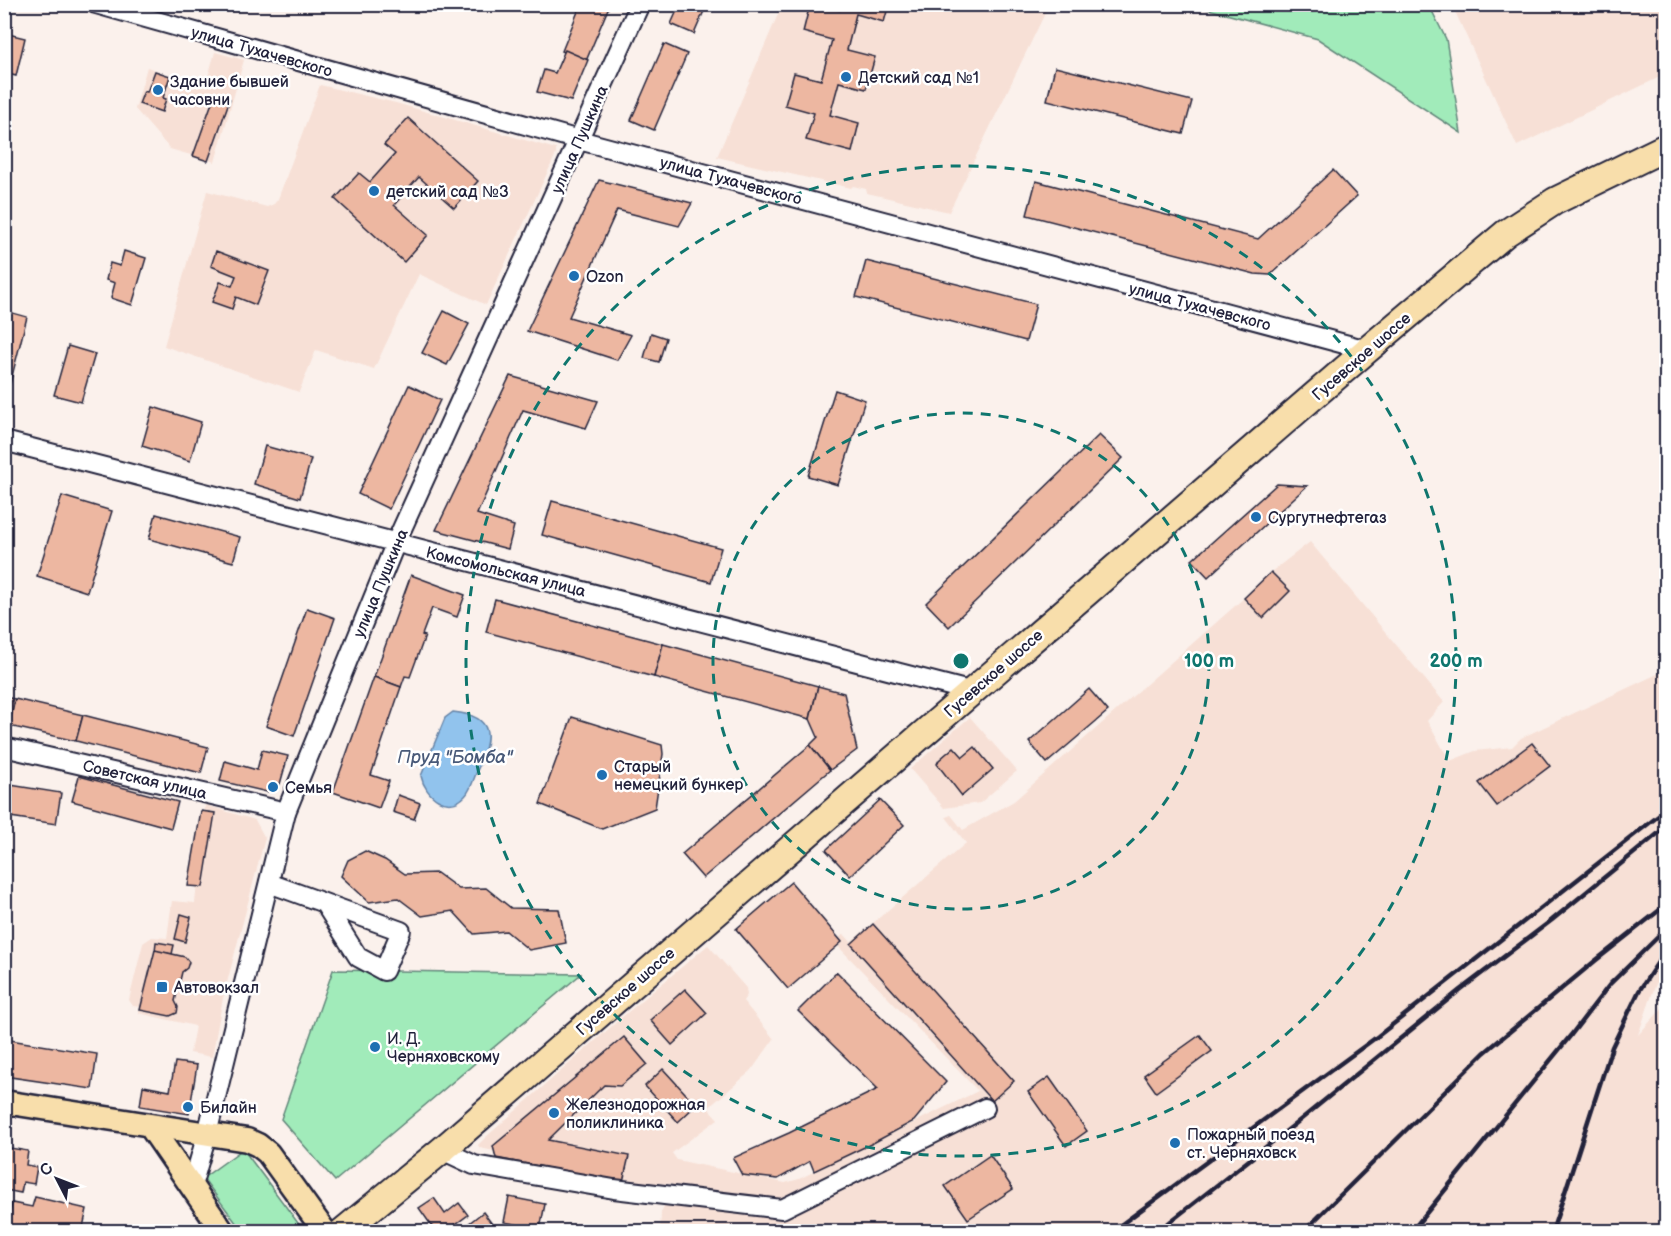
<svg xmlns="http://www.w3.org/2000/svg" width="1671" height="1236" font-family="'Balsamiq Sans',sans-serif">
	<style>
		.built { fill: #f7e0d6 }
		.green { fill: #a1ebba; stroke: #62867a; stroke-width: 1.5 }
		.water { fill: #91c3ed; stroke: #6583a6; stroke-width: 1.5 }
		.building { fill: #edb7a1; stroke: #22223b; stroke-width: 1.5 }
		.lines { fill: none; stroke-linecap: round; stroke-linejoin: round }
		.minor-casing { stroke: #22223b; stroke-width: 22 }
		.major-casing { stroke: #22223b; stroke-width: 27 }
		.highway-casing { stroke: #22223b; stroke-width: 30 }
		.minor { stroke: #fff; stroke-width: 18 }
		.major { stroke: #f8deab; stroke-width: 22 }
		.highway { stroke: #f8deab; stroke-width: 26 }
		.rail { stroke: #22223b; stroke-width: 4.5 }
		.ring { fill: none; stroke: #0f766e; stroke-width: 3; stroke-dasharray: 10 8 }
		.poi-dot { fill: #1f6fb2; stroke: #fff; stroke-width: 2 }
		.labels { text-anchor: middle; stroke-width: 5; stroke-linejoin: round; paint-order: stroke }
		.street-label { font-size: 16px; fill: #22223b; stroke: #fff }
		.poi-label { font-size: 16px; fill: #22223b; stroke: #fff; text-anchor: start }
		.water-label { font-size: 18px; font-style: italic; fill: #495a79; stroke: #fff }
		.centre { fill: #0f766e; stroke: #fff; stroke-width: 3 }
		.ring-label { font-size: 18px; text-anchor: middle; font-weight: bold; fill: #0f766e; stroke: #fff; stroke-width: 5; stroke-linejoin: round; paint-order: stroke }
	</style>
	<rect width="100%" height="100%" fill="#fbf1ec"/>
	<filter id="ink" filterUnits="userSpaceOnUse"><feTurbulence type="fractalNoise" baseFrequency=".0167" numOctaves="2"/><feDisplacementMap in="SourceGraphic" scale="12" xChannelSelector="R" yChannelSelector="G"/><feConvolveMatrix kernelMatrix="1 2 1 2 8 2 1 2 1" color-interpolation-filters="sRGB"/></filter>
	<g filter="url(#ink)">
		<g class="built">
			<path d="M782,5H1049L949,212L867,193L866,189L853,186L851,188L717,157Z"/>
			<path d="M1452,5H1666V74L1517,146Z"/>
			<path d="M215,52L244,60L215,162L170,149L135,109L147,67L205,88Z"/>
			<path d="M320,85L396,103L556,149V154L486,305L419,274L374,369L316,350L299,392L164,346L207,191L267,207L274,204L278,199Z"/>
			<path d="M1310,542L1444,702L1427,721L1450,761L1475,751L1512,747L1521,738L1666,670V964L1660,972L1638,1035L1666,1004V1231H660L661,1212L669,1197L671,1184L638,1182L480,1148L478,1145L486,1137L621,1018L708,945L746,988L747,995L743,1001L774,1039L751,1071L708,1108L718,1119L672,1153L677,1160L785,1183L799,1179L978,1091L834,942L844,934L851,942L966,843L946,817L951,815L963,830L1014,801L1244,598L1271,572Z"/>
			<path d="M970,717L1017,771L980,803L944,808L910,769Z"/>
			<path d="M205,805L255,820L265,838L223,998L212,1057L190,1053L195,1026L139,1013L140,1007L133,1006L129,1000L143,943L152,937L167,938L172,901L195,903Z"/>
		</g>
		<g class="green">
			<path d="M1193,5H1429L1446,39L1461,133L1318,39Z"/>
			<path d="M333,970L581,974L335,1181L281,1119Z"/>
			<path d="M243,1149L301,1227L295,1231H242L203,1178Z"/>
		</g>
		<path class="water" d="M453,712C497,716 491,739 477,771C474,778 471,790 465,796C448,814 425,796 421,776L445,718Z"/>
		<g class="building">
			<path d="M581,4H610L586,61L562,51Z"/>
			<path d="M680,4H707L694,34L671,24Z"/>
			<path d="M810,4H819L840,10L842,4H889L884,22L856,14L847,50L875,57L866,89L839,82L830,115L859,123L852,152L806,140L814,113L785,105L794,73L821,80L832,40L803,32Z"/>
			<path d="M4,33L25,38L16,76L4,73Z"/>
			<path d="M664,44L687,54L654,130L631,120Z"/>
			<path d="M565,50L588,60L571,101L537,92L544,70L555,73Z"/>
			<path d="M1055,67L1192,101L1183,134L1047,100Z"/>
			<path d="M155,71L170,76L163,98L166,99L162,112L139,104L144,91L147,92Z"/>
			<path d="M215,94L230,99L208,161L193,156Z"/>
			<path d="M408,118L478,181L454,208L419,177L394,205L428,235L404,262L335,199L359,173L370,182L395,154L384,145Z"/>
			<path d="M1333,170L1357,196L1270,275L1255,274L1027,215L1036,181L1258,239Z"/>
			<path d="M599,180L692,203L679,226L617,210L569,317L631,335L617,360L527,331Z"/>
			<path d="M124,251L146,258L132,305L111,298L115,283L106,280L110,263L120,266Z"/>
			<path d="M216,251L269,271L256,305L236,297L232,309L212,302L220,282L232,286L236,276L211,266Z"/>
			<path d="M866,261L1036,304L1026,341L856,297Z"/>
			<path d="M444,311L469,324L447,365L422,353Z"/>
			<path d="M9,312L27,317L10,384L4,382V330Z"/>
			<path d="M651,333L666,338L659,362L644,358Z"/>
			<path d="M68,346L95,354L81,402L54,395Z"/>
			<path d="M510,376L598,401L586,428L523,410L477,514L514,526L508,549L436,530Z"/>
			<path d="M409,385L440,400L389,509L358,494Z"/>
			<path d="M835,390L865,400L838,485L808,476Z"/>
			<path d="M153,407L201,422L190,461L142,446Z"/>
			<path d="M1099,435L1123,458L949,627L926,603Z"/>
			<path d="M265,446L311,459L300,498L254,484Z"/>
			<path d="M1277,484L1307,486L1208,577L1192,560Z"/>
			<path d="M62,496L112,511L87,592L37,576Z"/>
			<path d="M552,501L721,548L711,582L542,535Z"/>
			<path d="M156,514L240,537L233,562L149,539Z"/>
			<path d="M1271,572L1290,591L1263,618L1244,598Z"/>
			<path d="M411,575L465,595L457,617L432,608L422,635L425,636L410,677L405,676L401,687L374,677Z"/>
			<path d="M495,599L663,644L654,677L486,632Z"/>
			<path d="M307,608L335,618L294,736L266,726Z"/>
			<path d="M663,644L818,686L810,719L654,677Z"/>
			<path d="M374,677L401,687L371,775L389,781L379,808L333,792Z"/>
			<path d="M818,686L844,693L857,750L830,770L810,745L818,737L810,719Z"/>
			<path d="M1089,689L1108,711L1047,763L1029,742Z"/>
			<path d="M4,697L15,699L9,726L4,725Z"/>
			<path d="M15,699L83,715L76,741L9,726Z"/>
			<path d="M83,715L208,747L201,773L76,741Z"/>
			<path d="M572,717L662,745L663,754L655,808L602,829L540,804Z"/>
			<path d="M1532,743L1550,766L1497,806L1479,783Z"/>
			<path d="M810,745L830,770L703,878L682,854Z"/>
			<path d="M954,747L963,757L975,747L993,769L962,796L937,764L939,760Z"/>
			<path d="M262,750L288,756L280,784L267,792L220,781L225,761L257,770Z"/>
			<path d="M79,776L178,802L171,828L72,801Z"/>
			<path d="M4,784L61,793L56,824L4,816Z"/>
			<path d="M398,795L420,803L414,819L393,812Z"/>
			<path d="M880,800L904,825L850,876L826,850Z"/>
			<path d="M201,811L215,813L203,887L188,886Z"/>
			<path d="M365,851L385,860L405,874L437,873L459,889L486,888L511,908L559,909L566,943L529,950L506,931L474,934L453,911L422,916L398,898L369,902L341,876L348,860Z"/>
			<path d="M791,882L842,942L788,989L736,929Z"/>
			<path d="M181,914L191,917L185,942L175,939Z"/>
			<path d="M873,924L1014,1081L992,1101L851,944Z"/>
			<path d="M156,942L174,945L172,954L155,951Z"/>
			<path d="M155,950L185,957L189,962L187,968L182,972L175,1001L178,1007L177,1013L170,1016L140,1010Z"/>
			<path d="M837,972L946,1082L914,1121L873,1143L814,1171L810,1161L778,1179L742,1175L733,1158L789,1133L878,1089L798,1011Z"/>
			<path d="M685,989L707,1013L672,1045L650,1020Z"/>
			<path d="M1200,1035L1212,1051L1156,1092L1144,1075Z"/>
			<path d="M624,1037L647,1064L620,1086L604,1085L548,1140L629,1156L623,1182L496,1158L493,1146Z"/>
			<path d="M10,1040L97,1054L92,1089L4,1076Z"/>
			<path d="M175,1062L197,1065L189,1114L140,1106L143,1086L170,1091Z"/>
			<path d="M663,1069L696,1105L678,1122L645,1086Z"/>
			<path d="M1049,1077L1087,1131L1066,1146L1028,1092Z"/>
			<path d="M4,1147L28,1151L26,1165L37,1167L34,1184L23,1182L21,1193L5,1190L7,1177H4Z"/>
			<path d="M990,1155L1013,1189L968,1219L945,1186Z"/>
			<path d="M35,1197L87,1209L82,1232H6L12,1203L32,1207Z"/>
			<path d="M509,1197L545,1204L540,1229L504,1222Z"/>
			<path d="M434,1198L445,1214L459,1203L468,1215L445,1232H436L419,1208Z"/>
			<path d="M483,1212L495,1228L491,1232H458Z"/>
		</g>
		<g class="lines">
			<defs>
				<g id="minor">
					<path d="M96,4L579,140L1367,350"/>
					<path d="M4,441L973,692"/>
					<path d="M4,747L286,812"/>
					<path d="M269,883L401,931L384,971L358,957L324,903"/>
					<path d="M442,1150L474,1165L614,1189L782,1209L985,1108"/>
					<path d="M192,1186L207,1134L286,812L396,542L640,4"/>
				</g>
				<g id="major">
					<path d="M4,1102L247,1140L258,1145L268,1153L325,1232"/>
					<path d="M150,1126L223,1232"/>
				</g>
				<path id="highway" d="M342,1232L442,1150L1367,350L1506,233L1555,201L1666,147"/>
			</defs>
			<use href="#minor" class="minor-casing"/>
			<use href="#major" class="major-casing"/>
			<use href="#highway" class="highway-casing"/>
			<use href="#minor" class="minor"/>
			<use href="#major" class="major"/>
			<use href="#highway" class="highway"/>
			<g class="rail">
				<path d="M1111,1232L1378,1036L1666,810"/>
				<path d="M1157,1232L1294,1125L1460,990L1552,920L1666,827"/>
				<path d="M1303,1232L1484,1053L1595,961L1666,905"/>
				<path d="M1411,1232L1571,1035L1610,984L1666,929"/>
				<path d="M1552,1232L1612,1047L1639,991L1666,950"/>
			</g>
		</g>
	</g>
	<g class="ring">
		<circle cx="961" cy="661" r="248"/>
		<circle cx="961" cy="661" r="495"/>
	</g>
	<g class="poi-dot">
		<circle cx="846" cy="77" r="6"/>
		<circle cx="158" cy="90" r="6"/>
		<circle cx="374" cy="191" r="6"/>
		<circle cx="574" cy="276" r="6"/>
		<circle cx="1256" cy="517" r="6"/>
		<circle cx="602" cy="775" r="6"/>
		<circle cx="273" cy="787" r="6"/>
		<rect x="156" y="981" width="12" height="12" rx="3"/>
		<circle cx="375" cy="1047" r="6"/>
		<circle cx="188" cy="1107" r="6"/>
		<circle cx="554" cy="1113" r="6"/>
		<circle cx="1175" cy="1143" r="6"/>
	</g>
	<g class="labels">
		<g class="street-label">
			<text transform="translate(262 51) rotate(16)" y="6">улица Тухачевского</text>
			<text transform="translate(579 139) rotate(-66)" y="6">улица Пушкина</text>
			<text transform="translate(731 180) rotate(15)" y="6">улица Тухачевского</text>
			<text transform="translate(1200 306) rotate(15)" y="6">улица Тухачевского</text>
			<text transform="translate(1361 356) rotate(-41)" y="6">Гусевское шоссе</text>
			<text transform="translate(506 571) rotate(14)" y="6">Комсомольская улица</text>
			<text transform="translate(380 583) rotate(-67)" y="6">улица Пушкина</text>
			<text transform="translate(993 673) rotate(-41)" y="6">Гусевское шоссе</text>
			<text transform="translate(145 779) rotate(13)" y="6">Советская улица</text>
			<text transform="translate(625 991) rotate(-41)" y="6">Гусевское шоссе</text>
		</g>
		<g class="poi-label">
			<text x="858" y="83">Детский сад №1</text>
			<text x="170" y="87">Здание бывшей<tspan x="170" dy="18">часовни</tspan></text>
			<text x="386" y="197">детский сад №3</text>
			<text x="586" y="282">Ozon</text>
			<text x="1268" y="523">Сургутнефтегаз</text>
			<text x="614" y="772">Старый<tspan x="614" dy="18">немецкий бункер</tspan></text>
			<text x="285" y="793">Семья</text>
			<text x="174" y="993">Автовокзал</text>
			<text x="387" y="1044">И. Д.<tspan x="387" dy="18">Черняховскому</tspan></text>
			<text x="566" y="1110">Железнодорожная<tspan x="566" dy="18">поликлиника</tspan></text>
			<text x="200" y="1113">Билайн</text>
			<text x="1187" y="1140">Пожарный поезд<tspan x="1187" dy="18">ст. Черняховск</tspan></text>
		</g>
		<g class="water-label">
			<text x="455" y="763">Пруд "Бомба"</text>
		</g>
	</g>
	<circle cx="961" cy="661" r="9" class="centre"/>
	<g class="ring-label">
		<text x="1209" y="667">100 m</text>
		<text x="1456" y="667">200 m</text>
	</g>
	<rect width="1671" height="1236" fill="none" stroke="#fff" stroke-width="24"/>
	<rect x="12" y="12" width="1647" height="1212" fill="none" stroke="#22223b" stroke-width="2" filter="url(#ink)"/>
	<g transform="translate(57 1179) rotate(312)" stroke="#ffffff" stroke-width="4.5" paint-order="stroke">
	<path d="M0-4.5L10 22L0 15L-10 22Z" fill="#22223b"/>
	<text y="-9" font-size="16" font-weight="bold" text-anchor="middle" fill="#22223b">С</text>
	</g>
</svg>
